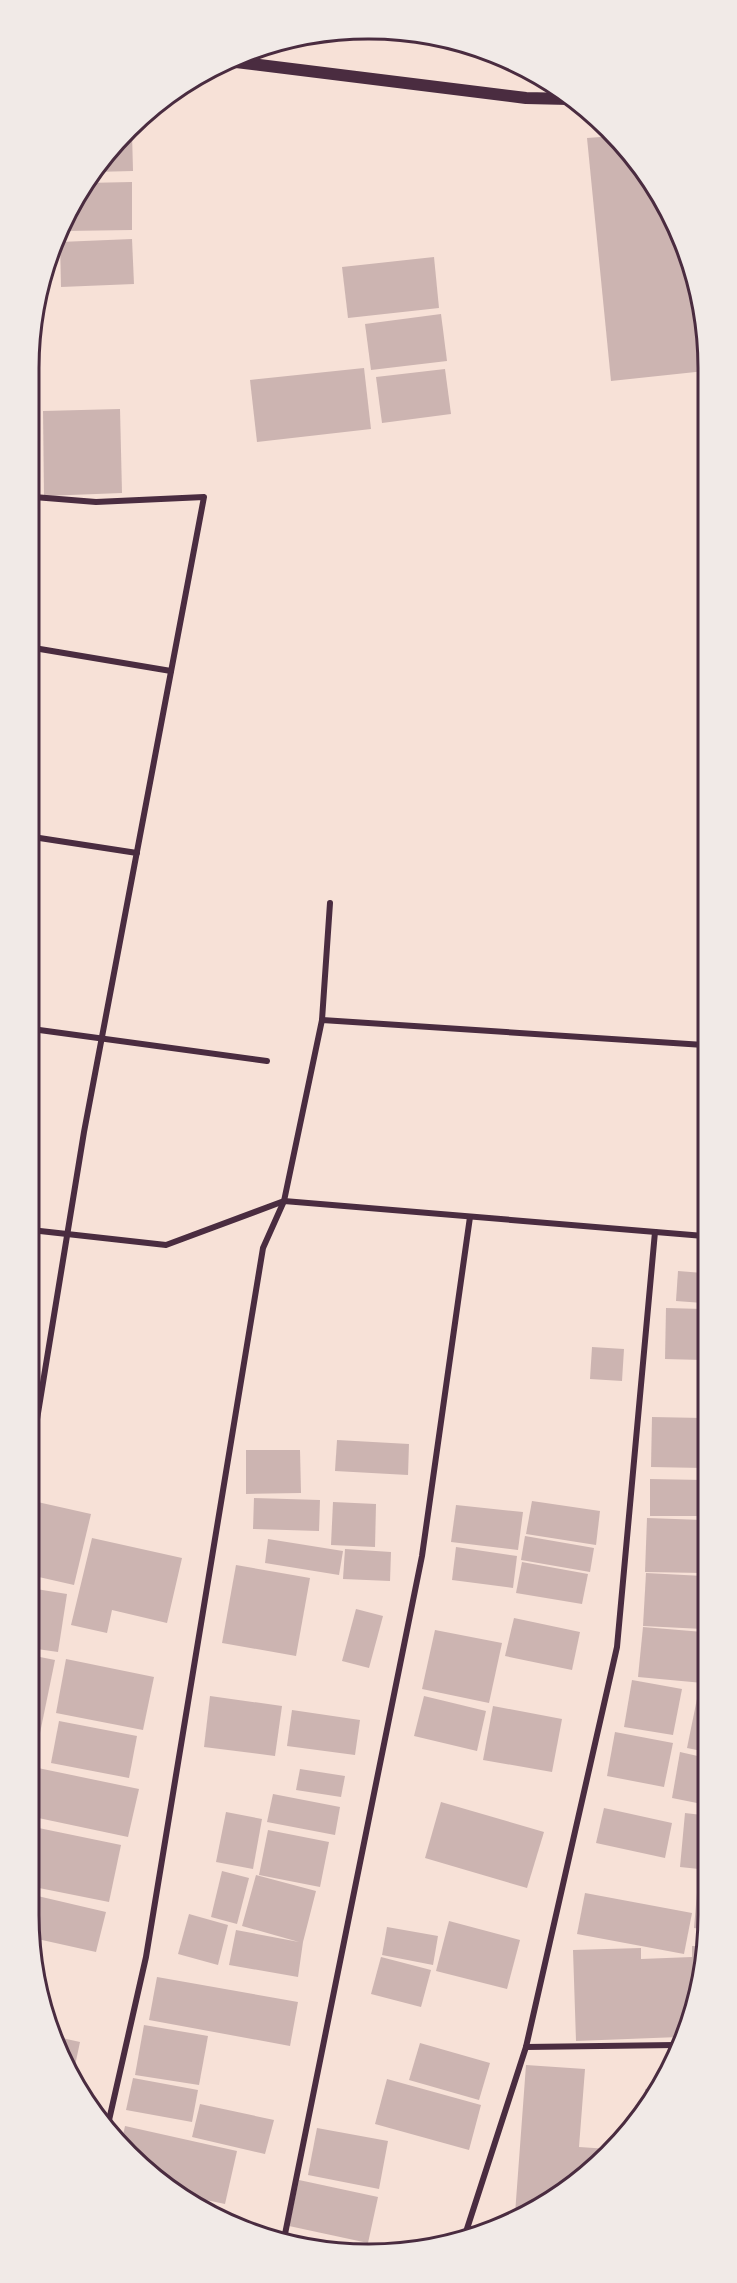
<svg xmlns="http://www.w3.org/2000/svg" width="737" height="2283" font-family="Barlow,sans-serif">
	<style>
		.building { fill: #ccb4b1 }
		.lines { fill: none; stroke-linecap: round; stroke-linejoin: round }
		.minor { stroke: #4a2c40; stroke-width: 6 }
		.secondary { stroke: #4a2c40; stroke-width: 12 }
		.rim { fill: none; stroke: #4a2c40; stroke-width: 3 }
	</style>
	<rect width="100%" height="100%" fill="#f7e1d7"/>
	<g class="building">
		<path d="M132,133L133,171L93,172L101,165Z"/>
		<path d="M614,136L624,144L674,218L706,324L705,371L611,381L587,138Z"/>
		<path d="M132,182V230L65,231L85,183Z"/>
		<path d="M132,239L134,284L61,287L60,242Z"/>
		<path d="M434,257L439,308L348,318L342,267Z"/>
		<path d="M441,314L447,361L371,370L365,324Z"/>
		<path d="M364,368L371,429L257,442L250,380Z"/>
		<path d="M445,369L451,414L382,423L376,377Z"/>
		<path d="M120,409L122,493L44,496L43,411Z"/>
		<path d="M705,587V634H701L697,588Z"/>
		<path d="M678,1271L703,1273V1303L676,1301Z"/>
		<path d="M666,1308L703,1309V1360L665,1359Z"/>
		<path d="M592,1347L624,1349L622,1381L590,1379Z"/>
		<path d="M652,1417L703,1418V1468L651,1467Z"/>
		<path d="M337,1440L409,1444L408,1475L335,1471Z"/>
		<path d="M246,1450H300L301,1493L246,1494Z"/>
		<path d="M650,1479L703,1480V1516H650Z"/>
		<path d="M254,1498L320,1500L319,1531L253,1529Z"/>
		<path d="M33,1501L91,1514L74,1585L30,1575V1512Z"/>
		<path d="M532,1501L600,1511L596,1545L526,1534Z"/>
		<path d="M333,1502L376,1504L375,1547L331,1545Z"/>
		<path d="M456,1505L523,1512L518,1550L451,1542Z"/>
		<path d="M647,1518L703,1520V1573L645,1572Z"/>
		<path d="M525,1536L594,1548L590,1572L521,1560Z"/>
		<path d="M92,1538L182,1558L167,1623L112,1610L107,1633L71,1625Z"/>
		<path d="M268,1539L343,1551L339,1575L265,1563Z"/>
		<path d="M456,1547L517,1556L513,1588L452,1580Z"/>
		<path d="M345,1549L391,1552L390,1581L343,1579Z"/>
		<path d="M522,1562L588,1574L582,1604L516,1593Z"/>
		<path d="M236,1565L310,1578L296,1656L222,1643Z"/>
		<path d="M646,1573L703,1576V1629L643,1626Z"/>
		<path d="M30,1588L67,1594L58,1652L30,1648Z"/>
		<path d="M356,1609L383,1616L369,1668L342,1661Z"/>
		<path d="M514,1618L580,1632L572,1670L505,1656Z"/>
		<path d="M643,1627L703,1632V1683L638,1677Z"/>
		<path d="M435,1630L502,1643L489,1703L422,1689Z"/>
		<path d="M30,1655L55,1660L40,1733L29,1731Z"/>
		<path d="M66,1659L154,1677L143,1730L56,1713Z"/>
		<path d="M632,1680L682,1689L673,1735L624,1727Z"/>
		<path d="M698,1694L703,1695L702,1751L687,1748Z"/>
		<path d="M210,1696L282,1706L275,1756L204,1747Z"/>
		<path d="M424,1696L486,1711L477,1751L414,1736Z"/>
		<path d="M493,1706L562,1719L552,1772L483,1760Z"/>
		<path d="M292,1710L360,1720L355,1755L287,1746Z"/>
		<path d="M59,1721L137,1736L129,1778L51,1763Z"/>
		<path d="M615,1732L673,1743L664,1787L607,1776Z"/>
		<path d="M29,1738L37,1739L33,1758L29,1757Z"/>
		<path d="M680,1752L702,1757V1804L672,1798Z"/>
		<path d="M38,1768L139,1789L128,1837L29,1816Z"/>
		<path d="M300,1769L345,1776L341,1797L296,1790Z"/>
		<path d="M273,1794L340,1807L335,1835L267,1822Z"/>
		<path d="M441,1802L544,1832L527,1888L425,1858Z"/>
		<path d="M604,1808L672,1823L665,1858L596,1843Z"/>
		<path d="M226,1812L262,1819L253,1869L216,1862Z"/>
		<path d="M685,1813L702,1815V1929L694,1928L699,1869L680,1867Z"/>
		<path d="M29,1826L121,1845L109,1902L29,1886Z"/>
		<path d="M268,1830L329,1842L320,1887L259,1875Z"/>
		<path d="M222,1871L249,1878L237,1924L211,1917Z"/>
		<path d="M256,1875L316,1891L303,1942L298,1977L229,1965L236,1930L299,1942L242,1926Z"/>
		<path d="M585,1893L692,1913L684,1954L577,1934Z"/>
		<path d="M29,1894L106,1912L96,1952L33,1938L29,1914Z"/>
		<path d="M189,1914L228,1925L218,1965L178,1954Z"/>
		<path d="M449,1921L520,1940L507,1989L436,1971Z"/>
		<path d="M387,1927L438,1936L433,1965L382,1955Z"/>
		<path d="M692,1946H702V1981L679,2037L576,2041L573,1950L641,1948V1959L692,1957Z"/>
		<path d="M381,1957L431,1970L421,2007L371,1994Z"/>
		<path d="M157,1977L298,2002L290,2046L149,2020Z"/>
		<path d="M144,2025L208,2036L199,2085L135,2075Z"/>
		<path d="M53,2036L80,2042L73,2075L54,2044Z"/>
		<path d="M420,2043L490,2063L479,2100L409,2080Z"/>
		<path d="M526,2065L585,2069L579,2147L609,2149L575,2184L515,2214Z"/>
		<path d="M133,2078L198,2090L192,2122L126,2110Z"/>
		<path d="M387,2079L481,2105L469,2150L375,2124Z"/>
		<path d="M658,2087L651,2103L647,2108L645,2089Z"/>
		<path d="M200,2104L274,2120L265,2154L192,2137Z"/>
		<path d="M125,2126L237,2151L225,2204L187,2196L121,2145Z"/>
		<path d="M317,2128L388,2141L379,2189L308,2175Z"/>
		<path d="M299,2180L378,2197L368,2243L289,2226Z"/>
		<path d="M295,2235L360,2249L324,2252L293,2242Z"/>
	</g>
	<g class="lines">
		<g class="minor">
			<path d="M34,648L171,671"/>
			<path d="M33,837L137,853"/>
			<path d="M322,1020L330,903"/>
			<path d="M32,1029L267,1061"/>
			<path d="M31,1230L166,1245L284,1201L704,1236"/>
			<path d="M30,1462L84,1132L204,497L96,502L34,497"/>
			<path d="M526,2047L675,2045"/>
			<path d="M107,2129L146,1957L263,1248L284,1201L322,1020L704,1045"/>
			<path d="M468,2237L464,2238L526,2047L617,1647L655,1232"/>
			<path d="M284,2239L422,1556L470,1217"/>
		</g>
		<path class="secondary" d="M236,62L526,98L569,99"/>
	</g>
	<path d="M0 0H737V2283H0ZM368 39H369A329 329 0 0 1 698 368V1915A329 329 0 0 1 369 2244H368A329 329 0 0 1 39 1915V368A329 329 0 0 1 368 39Z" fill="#f1eae7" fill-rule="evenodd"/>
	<path class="rim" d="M368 39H369A329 329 0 0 1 698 368V1915A329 329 0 0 1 369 2244H368A329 329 0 0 1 39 1915V368A329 329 0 0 1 368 39Z"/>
</svg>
